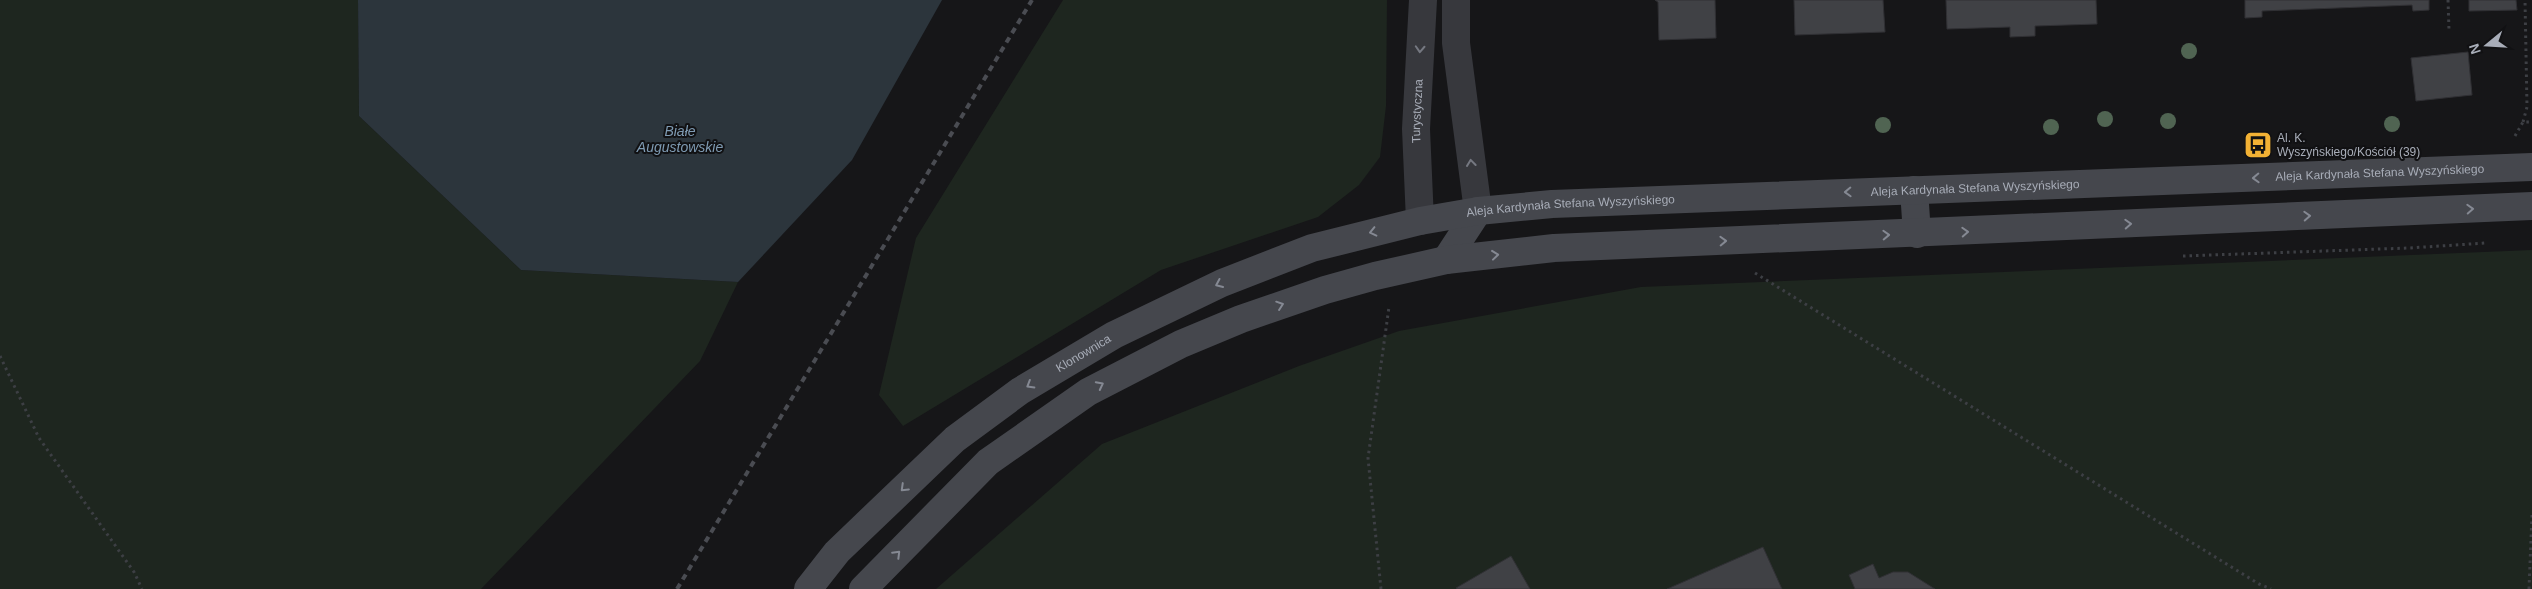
<svg xmlns="http://www.w3.org/2000/svg" width="2532" height="589" font-family="Arial,sans-serif">
	<style>
		.green { fill: #1e261f }
		.water { fill: #2c353c }
		.building { fill: #404145; stroke: #303034 }
		.lines { fill: none; stroke-linecap: round; stroke-linejoin: round }
		.path { stroke: #3d3f44; stroke-width: 3; stroke-dasharray: 2.5 4; stroke-linecap: butt }
		.minor { stroke: #37383d; stroke-width: 28 }
		.secondary { stroke: #45474d; stroke-width: 28 }
		.rail { stroke: #4a4c52; stroke-width: 4; stroke-dasharray: 6 5; stroke-linecap: butt }
		.tree { fill: #506452 }
		.oneway { stroke: #757881 }
		.oneway2 { stroke: #858993 }
		.labels { text-anchor: middle; stroke-width: 4; stroke-linejoin: round; paint-order: stroke }
		.street-label { font-size: 12px; fill: #a8adb8; stroke: #111113 }
		.poi-label { font-size: 12px; fill: #a8adb8; stroke: #111113; text-anchor: start }
		.water-label { font-size: 14px; font-style: italic; fill: #7f9bb3; stroke: #111113 }
	</style>
	<rect width="100%" height="100%" fill="#161618"/>
	<g class="green">
		<path d="M0,0H358L359,116L521,270L738,282L700,361L481,589H0Z"/>
		<path d="M1063,0H1387L1386,106L1380,157L1359,185L1318,217L1161,270L903,426L879,395L916,238Z"/>
		<path d="M2532,250V589H936L1102,444L1299,366L1399,331L1641,287Z"/>
	</g>
	<path class="water" d="M358,0H942L852,160L738,282L521,270L359,116Z"/>
	<g class="building">
		<path d="M1655,0H1715L1716,38L1659,40L1658,2Z"/>
		<path d="M1794,0H1883L1885,32L1795,35Z"/>
		<path d="M1946,0H2096L2097,24L2035,26V36L2010,37V27L1947,29Z"/>
		<path d="M2245,0H2429V10L2413,11L2412,5L2262,11V17L2245,18Z"/>
		<path d="M2469,0H2516L2517,10L2469,11Z"/>
		<path d="M2468,52L2472,95L2416,101L2411,58Z"/>
		<path d="M1763,547L1782,589H1667Z"/>
		<path d="M1511,556L1530,589H1457L1456,588Z"/>
		<path d="M1873,564L1879,578L1893,572H1908L1935,589H1855L1849,575Z"/>
	</g>
	<g class="lines">
		<g class="path">
			<path d="M2448,0L2449,30"/>
			<path d="M2523,122L2527,107L2525,0"/>
			<path d="M2515,136L2523,122H2532"/>
			<path d="M2183,256L2409,248L2486,243"/>
			<path d="M1755,273L2259,584L2271,589"/>
			<path d="M0,356L39,438L134,572L142,589"/>
			<path d="M1381,589L1368,458L1389,307"/>
			<path d="M2529,589L2532,514"/>
		</g>
		<g class="minor">
			<path d="M1456,0V43L1478,211"/>
			<path id="s1" d="M1420,221L1416,129L1423,0"/>
		</g>
		<g class="secondary">
			<path d="M1914,190L1917,234"/>
			<path d="M1446,260L1478,211"/>
			<path id="s2" d="M808,589L837,552L955,439L1020,391L1114,335L1222,283L1312,248L1420,221L1478,211L1552,204L2532,167"/>
			<path d="M863,589L988,462L1088,392L1181,344L1241,319L1325,290L1375,276L1446,260L1554,248L2532,206"/>
		</g>
		<path class="rail" d="M677,589L1032,0"/>
	</g>
	<g class="tree">
		<circle cx="2189" cy="51" r="8"/>
		<circle cx="2105" cy="119" r="8"/>
		<circle cx="2168" cy="121" r="8"/>
		<circle cx="2392" cy="124" r="8"/>
		<circle cx="1883" cy="125" r="8"/>
		<circle cx="2051" cy="127" r="8"/>
	</g>
	<defs><path id="oneway-chevron" d="M-2-3.5L2.5 0L-2 3.5" fill="none" stroke-width="1.6" stroke-linecap="round" stroke-linejoin="round" transform="scale(1.25)"/></defs>
	<g class="oneway">
		<use href="#oneway-chevron" transform="translate(1420 49) rotate(93)"/>
		<use href="#oneway-chevron" transform="translate(1471 163) rotate(-97)"/>
	</g>
	<g class="oneway2">
		<use href="#oneway-chevron" transform="translate(2256 178) rotate(178)"/>
		<use href="#oneway-chevron" transform="translate(1848 192) rotate(178)"/>
		<use href="#oneway-chevron" transform="translate(2470 209) rotate(-3)"/>
		<use href="#oneway-chevron" transform="translate(2307 216) rotate(-3)"/>
		<use href="#oneway-chevron" transform="translate(2128 224) rotate(-3)"/>
		<use href="#oneway-chevron" transform="translate(1373 232) rotate(167)"/>
		<use href="#oneway-chevron" transform="translate(1965 232) rotate(-3)"/>
		<use href="#oneway-chevron" transform="translate(1886 235) rotate(-2)"/>
		<use href="#oneway-chevron" transform="translate(1723 241) rotate(-2)"/>
		<use href="#oneway-chevron" transform="translate(1495 255) rotate(-6)"/>
		<use href="#oneway-chevron" transform="translate(1219 284) rotate(156)"/>
		<use href="#oneway-chevron" transform="translate(1280 305) rotate(-19)"/>
		<use href="#oneway-chevron" transform="translate(1030 385) rotate(149)"/>
		<use href="#oneway-chevron" transform="translate(1100 385) rotate(-27)"/>
		<use href="#oneway-chevron" transform="translate(904 488) rotate(136)"/>
		<use href="#oneway-chevron" transform="translate(897 554) rotate(-45)"/>
	</g>
	<defs>
		<symbol id="bus-square" viewBox="-11 -11 22 22"><rect x="-9" y="-9" width="18" height="18" rx="4" fill="#f2b134" stroke="#111113"/><path d="M-5-6H5V4H4V6H2V4H-2V6H-4V4H-5ZM-3.5-4V0h7V-4ZM-3.5 1.2v1.5H-2V1.2ZM2 1.2v1.5H3.5V1.2Z" fill="#111"/></symbol>
	</defs>
	<g fill-rule="evenodd">
		<use href="#bus-square" x="2242" y="129" width="32" height="32"/>
	</g>
	<g class="labels">
		<g class="street-label">
			<text dy="4" stroke="none"><textPath href="#s1" startOffset="110">Turystyczna</textPath></text>
			<text dy="4" stroke="none"><textPath href="#s2" startOffset="1690">Aleja Kardynała Stefana Wyszyńskiego</textPath></text>
			<text dy="4" stroke="none"><textPath href="#s2" startOffset="1285">Aleja Kardynała Stefana Wyszyńskiego</textPath></text>
			<text dy="4" stroke="none"><textPath href="#s2" startOffset="880">Aleja Kardynała Stefana Wyszyńskiego</textPath></text>
			<text dy="4" stroke="none"><textPath href="#s2" startOffset="365">Klonownica</textPath></text>
		</g>
		<g class="poi-label">
			<text x="2277" y="142">Al. K.<tspan x="2277" dy="14">Wyszyńskiego/Kościół (39)</tspan></text>
		</g>
		<g class="water-label">
			<text x="680" y="136">Białe<tspan x="680" dy="16">Augustowskie</tspan></text>
		</g>
	</g>
	<g transform="translate(2487 45) rotate(252)" stroke="#111113" stroke-width="4" paint-order="stroke">
	<path d="M0-4L9 19L0 12L-9 19Z" fill="#a8adb8"/>
	<text y="-8" font-size="14" font-weight="bold" text-anchor="middle" fill="#a8adb8">N</text>
	</g>
</svg>
